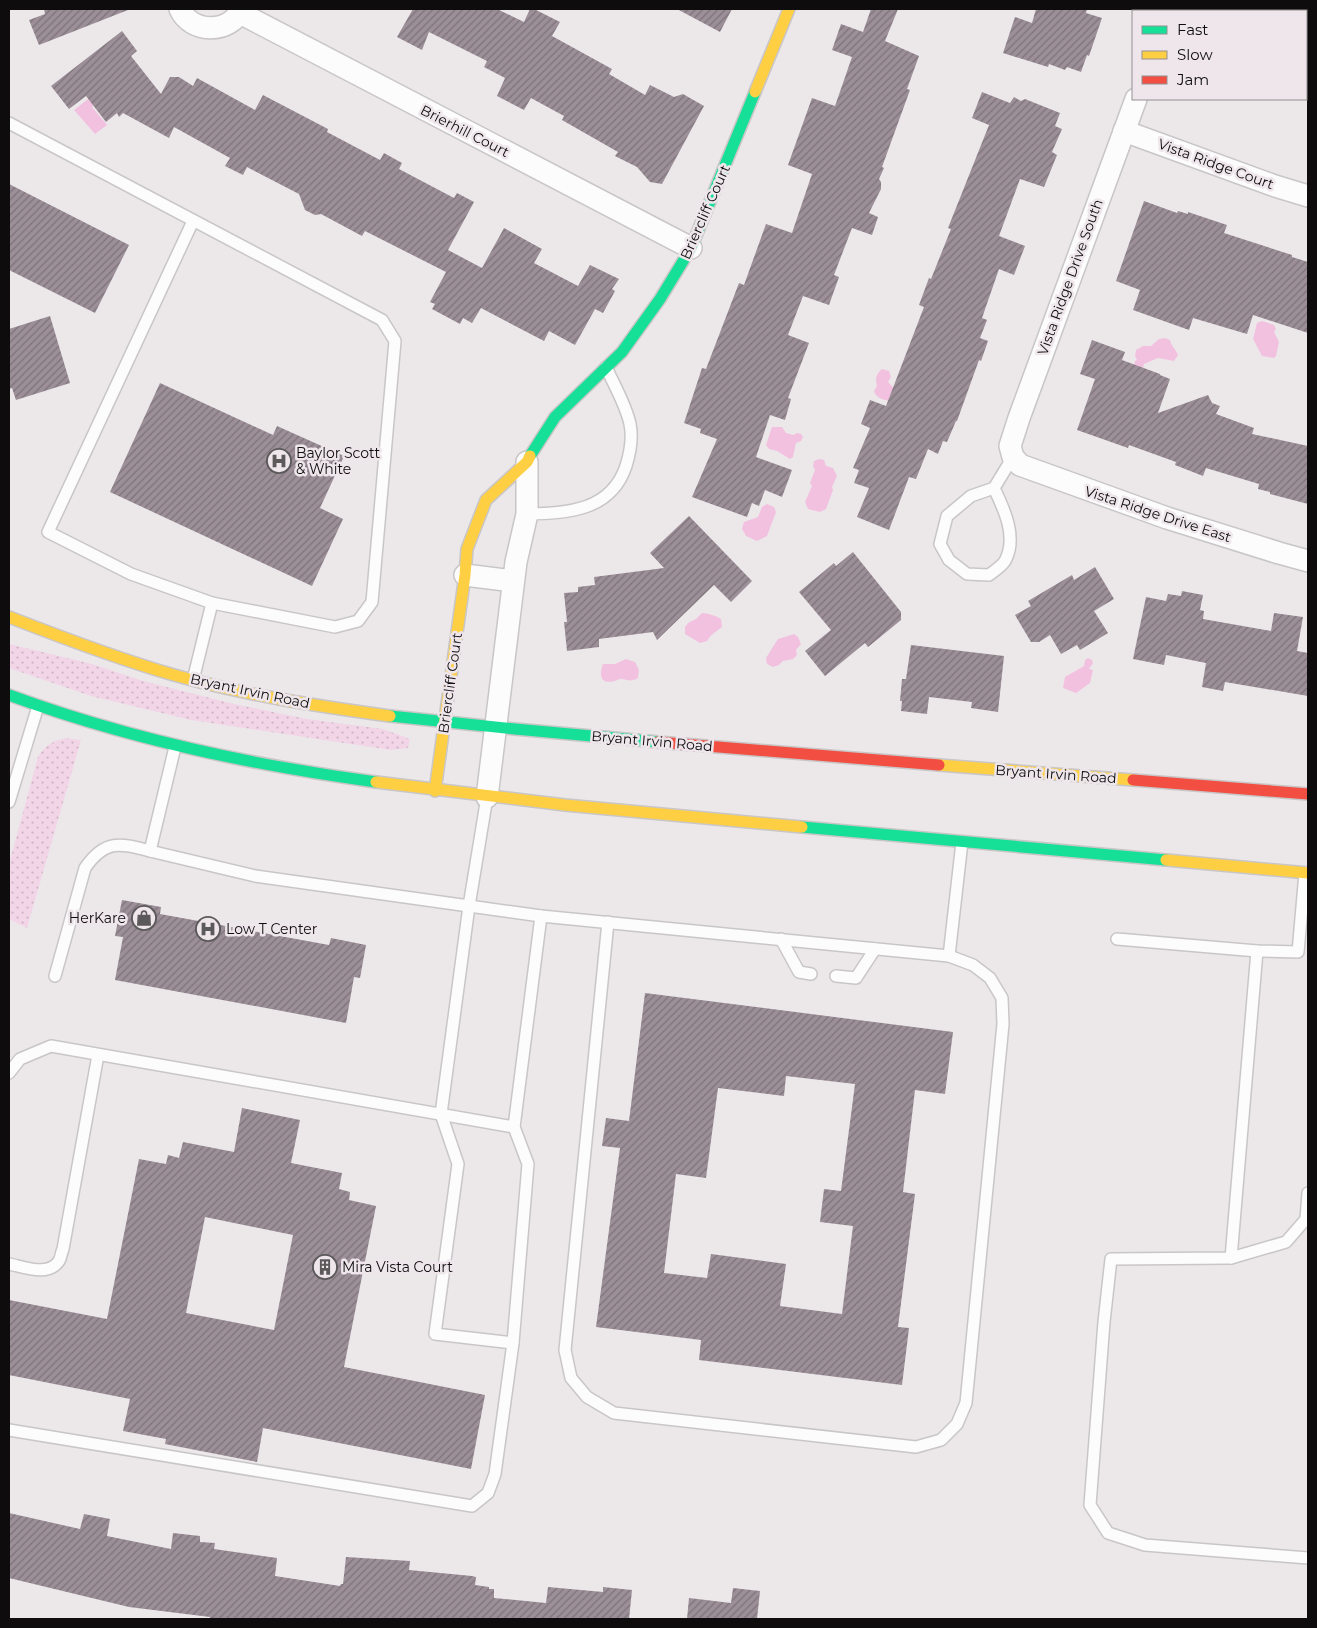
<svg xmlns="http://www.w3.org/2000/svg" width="1317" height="1628" font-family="Montserrat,sans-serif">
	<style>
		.green { fill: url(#green-dots) }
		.water { fill: #f2c1e0 }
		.building { fill: url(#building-hatch); fill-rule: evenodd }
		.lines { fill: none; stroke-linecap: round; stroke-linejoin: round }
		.lane-casing { stroke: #c9c6c7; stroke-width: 14 }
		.street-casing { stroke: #c9c6c7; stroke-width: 24 }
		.fast-casing { stroke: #c9c6c7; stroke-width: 14 }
		.slow-casing { stroke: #c9c6c7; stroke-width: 14 }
		.jam-casing { stroke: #c9c6c7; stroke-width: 14 }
		.lane { stroke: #fcfcfc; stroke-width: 11 }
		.street { stroke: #fcfcfc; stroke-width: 21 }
		.fast { stroke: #16e098; stroke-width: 11 }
		.slow { stroke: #ffcf43; stroke-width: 11 }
		.jam { stroke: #f24e42; stroke-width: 11 }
		.labels { text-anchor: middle; stroke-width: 5; stroke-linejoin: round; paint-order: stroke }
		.street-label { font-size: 14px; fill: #0e0c0d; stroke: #eee6eb }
		.poi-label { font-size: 14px; fill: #0e0c0d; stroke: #eee6eb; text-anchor: start }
	</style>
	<defs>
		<pattern id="green-dots" width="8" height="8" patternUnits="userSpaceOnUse" patternTransform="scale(1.25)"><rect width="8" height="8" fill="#f2d5e7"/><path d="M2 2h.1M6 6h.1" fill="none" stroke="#ceb6c5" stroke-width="1.8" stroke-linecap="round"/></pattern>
		<pattern id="building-hatch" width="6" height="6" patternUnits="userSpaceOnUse" patternTransform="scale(1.25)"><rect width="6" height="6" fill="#9c8f98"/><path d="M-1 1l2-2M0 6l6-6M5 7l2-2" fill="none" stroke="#7e737a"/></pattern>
	</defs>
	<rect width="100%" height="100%" fill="#ece8ea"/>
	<g class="green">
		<path d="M9,644L92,664L143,681L234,704L307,719L383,729L410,739L408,748L391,750L191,720L91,696L9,668Z"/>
		<path d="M66,738L81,740L27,928L9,919V864L38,757C45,745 53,741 66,738Z"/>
	</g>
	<g class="water">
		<path d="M92,96L97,102L92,107L107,125L95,134L74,110Z"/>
		<path d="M1262,321L1274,325L1276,329L1274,332L1279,342L1276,356L1274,358L1262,356L1253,339L1257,323Z"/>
		<path d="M1165,338L1170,340C1171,346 1176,349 1178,355L1174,361L1158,358L1144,364L1143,368L1138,369L1134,366L1135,361L1137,360L1135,356L1136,350L1143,346H1151L1159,339Z"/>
		<path d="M882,369L889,371L891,377L888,382L895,389L893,402C885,400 876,399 874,391L877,386C875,378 876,374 882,369Z"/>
		<path d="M772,427H782L786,433L793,435L797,433L801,434L803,437L801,441L796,443L793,457L790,459L777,451L769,449L766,445Z"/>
		<path d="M819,459L824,460L826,466L833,468L837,476L832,487L833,490L826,509L820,512L808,509L805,502L812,486L810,483L815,470L813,466L814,461Z"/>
		<path d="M767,504L774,507L776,512L767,536L757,541L746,536L742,529L744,522L758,517L762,507Z"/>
		<path d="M702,613C707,613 717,616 721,619L722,627C716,632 711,634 707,641L700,643L685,634V627L688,623L696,619Z"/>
		<path d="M794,634L798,637L801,644L796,650L797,655L793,659L783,661L779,665L773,667L767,664L766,658L776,642L778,639Z"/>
		<path d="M1088,658L1092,660L1093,663L1089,669L1093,670L1090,683L1076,693L1063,688L1065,677L1084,666L1085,660Z"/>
		<path d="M626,659L635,662L639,670L638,678C631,682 629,680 622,679C616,679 620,680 614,681C600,685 599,674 603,664H615Z"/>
	</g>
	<g class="building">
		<path d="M44,9H128V10L39,45L29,20L45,14Z"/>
		<path d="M413,9H497L524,22L530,9H534L560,22L552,36L612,69L609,74L645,95L650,85L674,97L683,94L704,106L662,184L650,182L637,167L615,156L618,152L562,120L564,116L531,98L524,110L497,96L505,78L484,67L487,61L429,32L422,50L397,37Z"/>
		<path d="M677,9H732L720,32Z"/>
		<path d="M871,9H898L885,41L919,56L907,89L910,90L882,167L884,168L879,179L881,182V189L869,213L878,217L872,235L852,228L834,275L839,277L829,305L803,296L788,335L809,343L788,398L791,399L785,420L770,415L756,457L792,470L782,497L765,490L759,506L752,503L747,517L692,497L717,439L700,433L701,429L684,423L702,368L706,369L739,283L744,285L766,224L792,233L812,174L788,165L812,98L835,106L852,57L832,50L841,24L863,32Z"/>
		<path d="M1036,9H1087L1086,13L1102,18L1089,56L1087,55L1081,72L1067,67L1065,70L1049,64L1048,67L1003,53L1015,17L1032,23Z"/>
		<path d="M122,31L137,51L131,56L161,94L170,77H179L193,86L197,78L255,110L263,95L328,129L327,132L380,160L384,153L402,163L399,169L454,198L457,193L474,202L448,250L482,268L504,228L542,249L534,263L578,286L590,265L619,279L612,289L615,291L603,313L595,309L575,345L549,331L544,341L481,308L472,323L463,318L460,324L432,309L435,304L430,302L446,272L365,231L362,236L321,214L315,215L305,210L299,194L247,167L243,175L225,166L230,158L174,127L169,138L123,113L119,117L117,113L106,122L86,96L69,109L51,86Z"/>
		<path d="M982,92L1010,103L1014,97L1021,101L1025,99L1060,113L1055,126L1062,129L1052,152L1057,155L1044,187L1020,179L999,236L1025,246L1014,275L999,269L982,318L987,320L980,338L988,341L981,361L979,360L957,421H956L947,442L943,441L938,454L928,449L916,479L909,477L889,530L857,517L869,488L854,483L859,470L853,468L870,428L861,424L870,400L886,406L924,307L919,305L929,278L931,279L951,229L948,228L989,125L972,118Z"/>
		<path d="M9,184L129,245L95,313L9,270Z"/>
		<path d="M1144,201L1177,213L1178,211L1188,214V212L1227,225L1224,233L1292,255V257L1308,262V333L1253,315L1247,334L1193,318L1189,330L1133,310L1140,290L1116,281Z"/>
		<path d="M50,316L70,383L16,400L12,388L9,389V329Z"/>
		<path d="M1092,340L1125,352L1122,360L1160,374V375L1170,379L1158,413L1208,395L1212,403L1220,406L1216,414L1254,428L1252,434L1308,446V504L1270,494V492L1258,489L1259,484L1206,468L1203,476L1175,465L1176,462L1129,445L1128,448L1077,430L1095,379L1080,374Z"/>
		<path d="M160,383L273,435L277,426L344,456L320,508L343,519L312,586L110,492Z"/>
		<path d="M689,516L752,581L731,602L714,585L657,640L653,632L599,639V647L567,651L564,622H567L564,593L578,592V587L595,585L594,577L664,568L650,553Z"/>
		<path d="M853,552L901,612V620L868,647L865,643L825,676L805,651L831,630L799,592L834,563L836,566Z"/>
		<path d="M1095,567L1114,599L1094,611L1108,633L1080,650L1077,645L1061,654L1050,635L1039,642H1031L1015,615L1031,606L1028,601L1072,575L1074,580Z"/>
		<path d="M1182,591L1203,595L1200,610L1204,611L1203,619L1271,631L1274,613L1303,617L1297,651L1308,653V696L1225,682L1223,691L1202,687L1206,663L1166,655L1164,665L1133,659L1146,597L1166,601L1168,594L1181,596Z"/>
		<path d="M911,645L1004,656L998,712L971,708L972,702L929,697L927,714L901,711L902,701H900L902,679H906Z"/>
		<path d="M122,900L161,907L160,914L329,945L331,938L366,945L360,978L354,977L346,1023L115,980L123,937L115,936Z"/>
		<path d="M645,993L953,1032L945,1094L915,1090L903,1192L915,1194L898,1327L909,1328L902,1385L699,1360L701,1340L596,1327L620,1148L602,1146L606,1118L629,1121ZM786,1076L855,1084L841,1191L824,1189L820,1222L853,1226L842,1314L780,1306L786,1264L711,1254L707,1278L664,1273L676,1174L706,1178L718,1088L784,1096Z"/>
		<path d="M242,1108L300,1120L291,1163L342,1173L339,1189L350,1192L349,1200L376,1206L344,1367L485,1395L471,1469L263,1428L257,1462L165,1444L166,1439L123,1431L130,1399L9,1375V1300L107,1319L139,1159L166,1164L168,1155L179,1158L183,1142L234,1152ZM205,1217L293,1235L274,1330L186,1313Z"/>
		<path d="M9,1513L80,1529L84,1514L110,1519L107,1536L171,1549L173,1533L200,1536V1542L215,1543L214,1549L277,1558L275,1576L340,1586L341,1584H343L346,1557L410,1561L409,1570L472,1576L476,1577L475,1585L489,1587V1589H494V1598L546,1603L548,1587L603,1592V1587L632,1590L629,1619H210V1617L129,1607L9,1578Z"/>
		<path d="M733,1588L760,1591L757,1619H687L689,1598L731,1603Z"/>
	</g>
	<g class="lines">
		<defs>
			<g id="lane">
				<path d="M9,123L382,320L395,341L372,602L358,621L335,627L212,603L131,574L48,532L193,221"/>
				<path d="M994,488C1004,509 1017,536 1006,559C1004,565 994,571 989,575L967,574L949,560L940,544L947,516L971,496L994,488L1013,457"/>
				<path d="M527,514C568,513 611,511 626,466C630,453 633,438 630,424C626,405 614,385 606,367"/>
				<path d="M193,680L212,603"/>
				<path d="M175,747L150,851L255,876L469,906L541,916L949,956L962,842"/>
				<path d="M9,802L38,706"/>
				<path d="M608,922L565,1350L571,1378L587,1397L614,1413L916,1447L941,1440L957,1424L966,1403L1003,1024L1002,998L990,978L973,965L949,956"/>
				<path d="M781,939L799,972L811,974"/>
				<path d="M1117,939L1257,951L1298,952L1305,873"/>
				<path d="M55,976L85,868C105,839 120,843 150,851"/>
				<path d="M836,976L856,978L875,949"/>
				<path d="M9,1073L20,1059L51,1046L514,1127L541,916"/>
				<path d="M1308,1193L1306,1219L1286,1242L1231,1258L1111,1259L1104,1322L1090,1505L1108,1533L1145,1545L1308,1558"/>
				<path d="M1231,1258L1257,951"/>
				<path d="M9,1264C24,1267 48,1277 59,1261C61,1258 61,1253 63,1249L98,1055"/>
				<path d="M513,1343L528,1164L514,1127"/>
				<path d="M9,1430L472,1506L488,1493L495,1474L513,1343L435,1334L458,1164L441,1114L469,906L487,797"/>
			</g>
			<g id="street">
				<path d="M180,9C191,34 231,34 241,9"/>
				<path d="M1168,11L1169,9"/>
				<path d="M240,13L691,248"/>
				<path d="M1136,99L1019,418L1010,446L1013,457L1020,465L1167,518L1279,553L1308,561"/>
				<path d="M1124,131L1275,186L1308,196"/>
				<path d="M465,575L513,581"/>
				<path d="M487,797L516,562L527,514V462"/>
			</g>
			<g id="fast">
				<path d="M530,456L555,417L622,352L660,299L691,248L755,92"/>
				<path d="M9,695C128,739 251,765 376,782"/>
				<path d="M390,716L515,729L658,742"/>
				<path d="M802,827L1166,860"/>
			</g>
			<g id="slow">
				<path d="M755,92L789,9"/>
				<path d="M9,617C63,638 118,659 174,675C244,695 317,706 390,716"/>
				<path d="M939,765L1133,780"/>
				<path d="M376,782L565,805L802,827"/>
				<path d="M435,791L465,575L467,549L486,500L527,462L530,456"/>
				<path d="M1166,860L1308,873"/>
			</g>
			<g id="jam">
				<path d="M658,742L939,765"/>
				<path d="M1133,780L1308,794"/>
			</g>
		</defs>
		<use href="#lane" class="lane-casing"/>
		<use href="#street" class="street-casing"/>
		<use href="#fast" class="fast-casing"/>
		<use href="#slow" class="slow-casing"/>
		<use href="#jam" class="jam-casing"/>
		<use href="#lane" class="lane"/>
		<use href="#street" class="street"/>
		<use href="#fast" class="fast"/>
		<use href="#slow" class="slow"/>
		<use href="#jam" class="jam"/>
	</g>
	<defs>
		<symbol id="hospital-ring" viewBox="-11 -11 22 22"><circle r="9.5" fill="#eee6eb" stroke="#5c595a" stroke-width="1.5"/><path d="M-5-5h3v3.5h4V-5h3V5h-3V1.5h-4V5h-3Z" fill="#5c595a"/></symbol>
		<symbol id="shop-ring" viewBox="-11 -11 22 22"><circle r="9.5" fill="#eee6eb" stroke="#5c595a" stroke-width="1.5"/><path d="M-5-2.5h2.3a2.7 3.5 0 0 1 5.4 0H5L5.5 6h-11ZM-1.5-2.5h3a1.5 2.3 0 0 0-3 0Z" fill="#5c595a"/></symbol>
		<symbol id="building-ring" viewBox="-11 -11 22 22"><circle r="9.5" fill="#eee6eb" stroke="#5c595a" stroke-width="1.5"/><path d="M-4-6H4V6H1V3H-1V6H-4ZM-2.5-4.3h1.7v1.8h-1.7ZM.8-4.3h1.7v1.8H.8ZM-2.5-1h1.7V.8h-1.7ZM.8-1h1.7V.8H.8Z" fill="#5c595a"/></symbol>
	</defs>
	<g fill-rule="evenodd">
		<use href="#hospital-ring" x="265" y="447" width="28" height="28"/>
		<use href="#shop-ring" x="130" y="904" width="28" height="28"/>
		<use href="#hospital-ring" x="194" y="915" width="28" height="28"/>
		<use href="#building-ring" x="311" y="1253" width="28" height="28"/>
	</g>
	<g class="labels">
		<g class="street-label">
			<text transform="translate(465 131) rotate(27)" y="5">Brierhill Court</text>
			<text transform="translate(1216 164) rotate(20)" y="5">Vista Ridge Court</text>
			<text transform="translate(705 212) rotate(-66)" y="5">Briercliff Court</text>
			<text transform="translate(1070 277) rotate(-70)" y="5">Vista Ridge Drive South</text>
			<text transform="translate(1158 514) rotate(18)" y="5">Vista Ridge Drive East</text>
			<text transform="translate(450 683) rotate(-82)" y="5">Briercliff Court</text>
			<text transform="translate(250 691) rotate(12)" y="5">Bryant Irvin Road</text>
			<text transform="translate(652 741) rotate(5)" y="5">Bryant Irvin Road</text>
			<text transform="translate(1056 774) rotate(4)" y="5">Bryant Irvin Road</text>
		</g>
		<g class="poi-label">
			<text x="296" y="458">Baylor Scott<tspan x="296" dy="16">&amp; White</tspan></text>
			<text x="126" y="923" text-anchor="end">HerKare</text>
			<text x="226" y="934">Low T Center</text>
			<text x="342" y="1272">Mira Vista Court</text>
		</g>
	</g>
	<rect width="1317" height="1628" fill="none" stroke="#0e0c0d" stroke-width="20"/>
	<rect x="1132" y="10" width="175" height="90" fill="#eee6eb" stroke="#948f92"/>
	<rect x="1142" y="26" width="25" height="8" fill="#16e098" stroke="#948f92"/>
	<text x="1177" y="35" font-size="15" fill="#0e0c0d">Fast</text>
	<rect x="1142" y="51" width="25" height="8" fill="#ffcf43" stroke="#948f92"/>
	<text x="1177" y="60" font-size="15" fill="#0e0c0d">Slow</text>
	<rect x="1142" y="76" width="25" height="8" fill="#f24e42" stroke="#948f92"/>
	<text x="1177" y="85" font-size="15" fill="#0e0c0d">Jam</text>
</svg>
